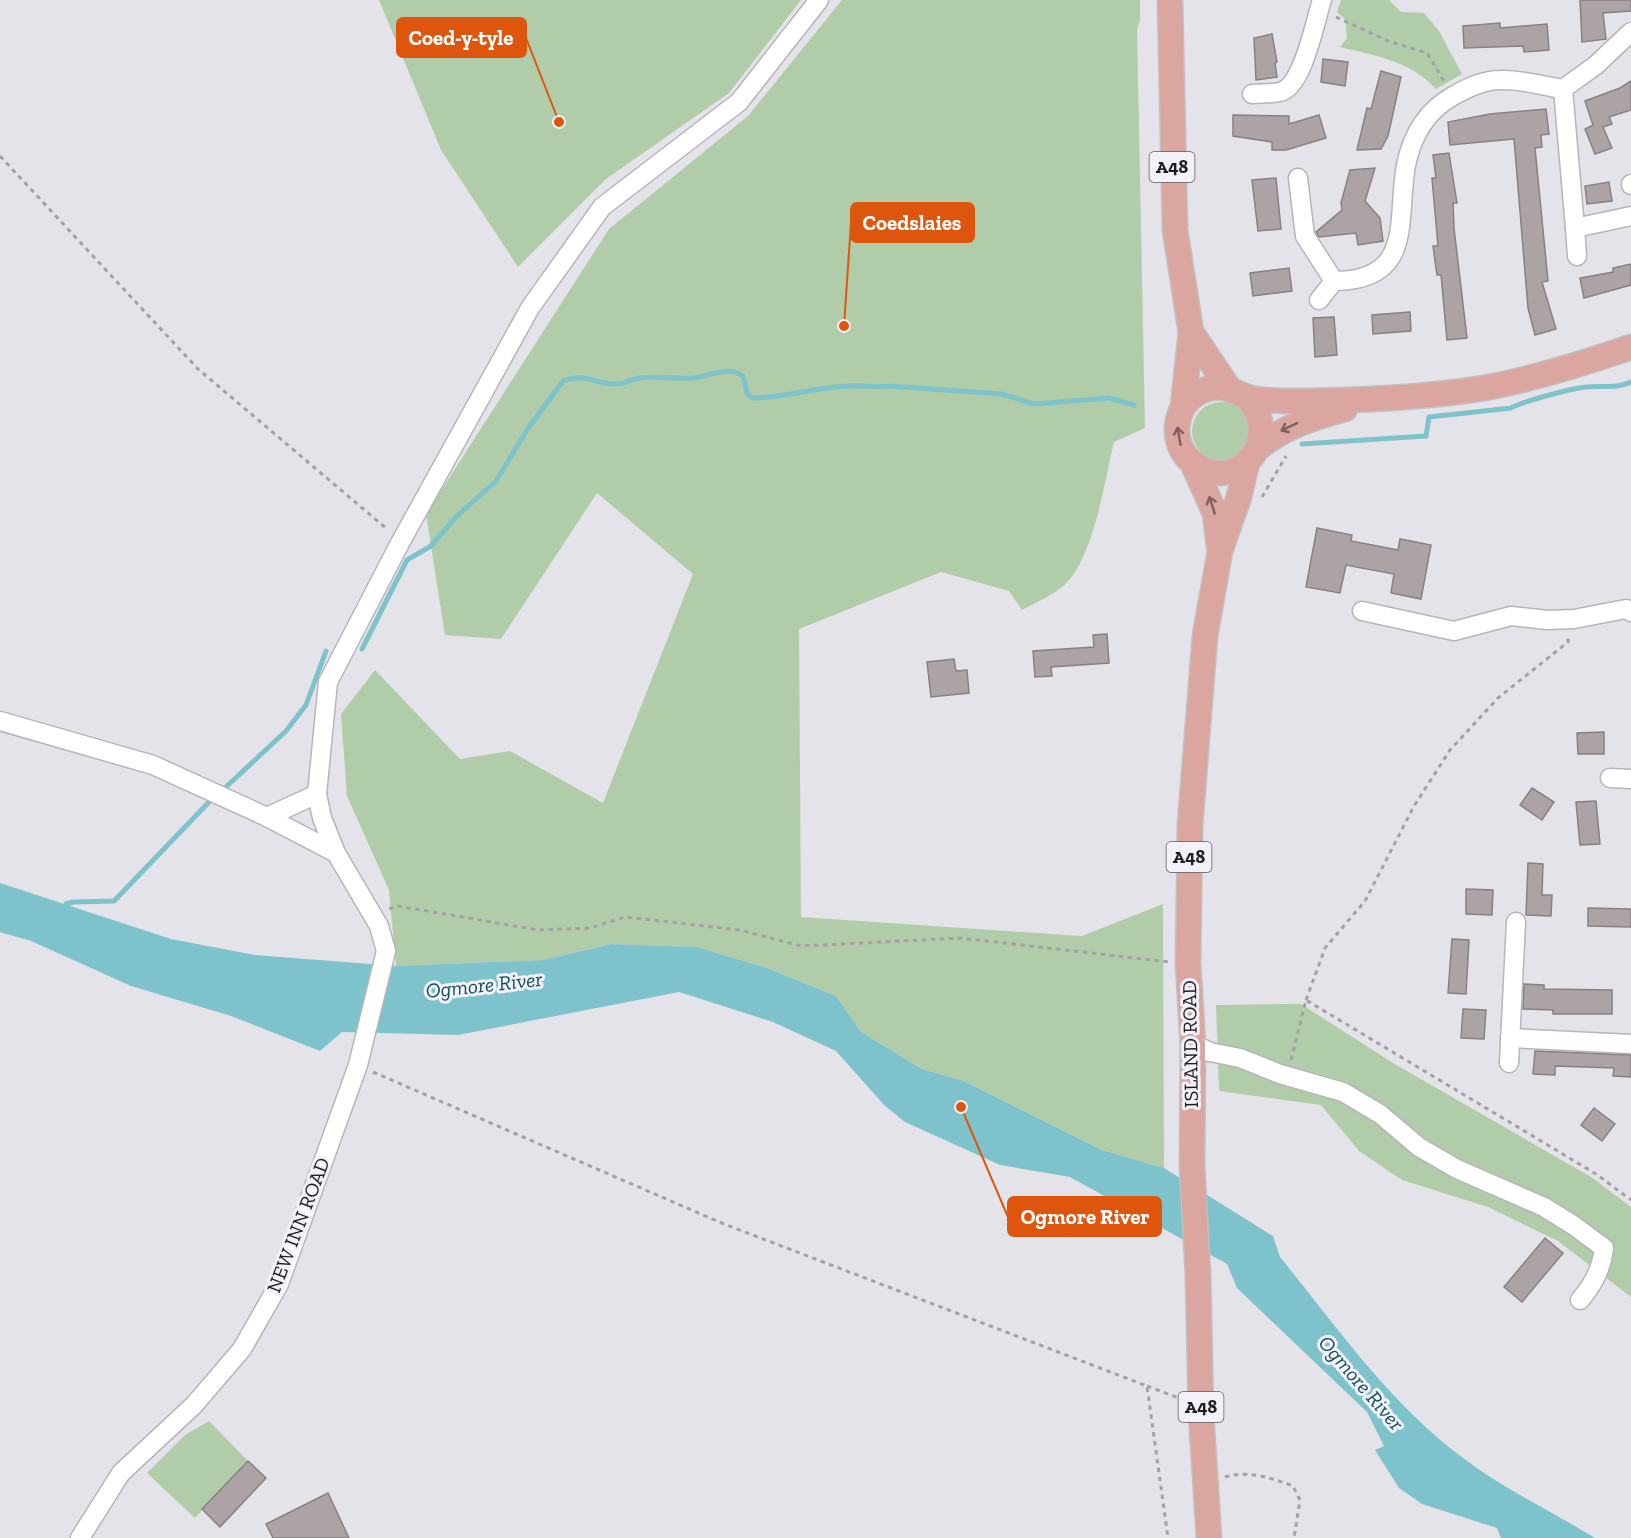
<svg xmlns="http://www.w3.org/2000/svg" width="1631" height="1538" font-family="'Zilla Slab',serif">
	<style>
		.green { fill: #b1cca8 }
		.water { fill: #7ec3cb }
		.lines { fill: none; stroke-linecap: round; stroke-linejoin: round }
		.stream { stroke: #7ec3cb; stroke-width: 5 }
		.building { fill: #aba3a5; stroke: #888082; stroke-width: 1.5 }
		.minor-casing { stroke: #b7b4bb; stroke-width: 21 }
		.major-casing { stroke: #c0c0c1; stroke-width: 27 }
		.path { stroke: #a3a1a7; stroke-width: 3; stroke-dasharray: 4.5 4.5; stroke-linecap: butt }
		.minor { stroke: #fff; stroke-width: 18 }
		.major { stroke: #dba5a0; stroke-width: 24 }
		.oneway { stroke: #7c6160 }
		.labels { text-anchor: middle; stroke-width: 6; stroke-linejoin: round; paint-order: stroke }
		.shield { fill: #f2f0f8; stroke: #5e5c61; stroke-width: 1.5 }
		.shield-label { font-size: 18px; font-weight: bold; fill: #1e1d20 }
		.street-label { font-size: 20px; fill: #1e1d20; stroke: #f2f0f8 }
		.water-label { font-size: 21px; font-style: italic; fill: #124f56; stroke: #f2f0f8 }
		.leader { fill: none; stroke: #de560d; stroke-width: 2 }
		.callout-dot { fill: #de560d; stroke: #f2f0f8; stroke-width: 2 }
		.callout { fill: #de560d; stroke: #de560d; stroke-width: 2 }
		.callout-label { font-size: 21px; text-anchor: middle; font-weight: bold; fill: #fff }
	</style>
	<rect width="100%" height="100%" fill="#e5e3ea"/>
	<g class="green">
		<path d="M379,0H801L729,93L606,179L518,267L441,150Z"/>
		<path d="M842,0H1140V20L1137,29L1145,428L1114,442C1105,479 1093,563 1062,587C1051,596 1035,603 1022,610L1009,591L941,572L799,629L801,917L1082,936L1163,904L1164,1168L1102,1150L964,1081L922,1069L861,1032L836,996L767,968L697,947L612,944L542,960L396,966L389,890L347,796L341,714L375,670L460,759L510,751L603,803L693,574L597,493L501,639L445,635L426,514L609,229L748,116Z"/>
		<path d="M1341,0H1389L1401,12L1424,13L1439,31L1462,74L1436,89C1411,61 1376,56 1340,47L1347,38L1345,19L1337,12Z"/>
		<circle cx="1221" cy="431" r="29"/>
		<path d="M1301,1004L1393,1063L1591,1177L1631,1207V1297L1558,1241L1488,1207L1402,1180L1359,1151L1321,1105L1219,1091L1216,1005Z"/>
		<path d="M209,1421L248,1461L195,1518L147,1473L185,1435Z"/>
	</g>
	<path class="water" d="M0,883L171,939L255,955L396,966L542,960L612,944L697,947L767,968L836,996L861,1032L922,1069L964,1081L1102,1150L1164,1168L1273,1236L1280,1257C1337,1327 1390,1404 1463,1458C1504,1489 1551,1511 1595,1538H1501L1497,1528L1422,1504L1399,1488L1375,1450L1384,1446L1367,1412L1237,1288L1227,1264L1070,1177L1000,1165L905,1122L885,1106L836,1051L773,1022L679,992L458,1035L342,1032L320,1051L231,1016L131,986L31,941L0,932Z"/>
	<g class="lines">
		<g class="stream">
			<path d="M1302,444L1426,436L1429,417L1511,408C1524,401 1563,391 1579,388C1597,384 1615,390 1631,382"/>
			<path d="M362,649L407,560L431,546L456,517L496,481L527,430L563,381C586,372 596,385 617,384C625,384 631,379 639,378C657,376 676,379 694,378C711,376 727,365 743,376L747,393L752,398C785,398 816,387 849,386C863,385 876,388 890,386L1002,394L1034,404L1109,398L1134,405"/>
			<path d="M226,787L286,731L306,705L326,651"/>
			<path d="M64,909L66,904L73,902L114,901L210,801"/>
		</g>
	</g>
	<g class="building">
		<path d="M1580,0H1631V11L1603,13L1606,39L1582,42Z"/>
		<path d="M1500,23V28L1547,24L1549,50L1524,52L1523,46L1464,48L1463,26Z"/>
		<path d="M1272,34L1277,62L1275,63L1277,77L1256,80L1254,38Z"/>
		<path d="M1323,59L1348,62L1345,86L1321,82Z"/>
		<path d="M1381,71L1401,77L1388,136L1381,149L1357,150L1367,108L1371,109Z"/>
		<path d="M1631,81V110L1609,117L1612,124L1603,127L1612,148L1595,154L1585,129L1593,125L1585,101L1620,88Z"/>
		<path d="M1546,109L1549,134L1541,135L1542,147L1535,148L1548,281L1542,282L1556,329L1535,335L1528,308L1514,139L1450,145L1448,122L1490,114Z"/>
		<path d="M1233,115L1289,116V124L1319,115L1326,138L1286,150H1272V142L1233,136Z"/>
		<path d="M1449,153L1457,203H1453L1454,228L1467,338L1447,340L1441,275H1437L1433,246H1438L1432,178H1436L1433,155Z"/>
		<path d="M1375,168L1365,201L1380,218L1383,241L1358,245L1356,233L1319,237L1316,232L1342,210L1341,203L1350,170Z"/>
		<path d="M1276,178L1281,229L1258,231L1252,180Z"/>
		<path d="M1609,182L1612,201L1587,204L1585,186Z"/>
		<path d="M1631,264V285L1584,298L1580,278L1613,272V268Z"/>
		<path d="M1289,268L1292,291L1253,296L1250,273Z"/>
		<path d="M1410,312L1411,331L1373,334L1372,315Z"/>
		<path d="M1334,317L1337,355L1315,357L1313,318Z"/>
		<path d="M1317,528L1352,535L1351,541L1398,550L1400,539L1431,545L1421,599L1391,593L1394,574L1346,565L1340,593L1306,587Z"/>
		<path d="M1107,634L1109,663L1051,667L1052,676L1035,677L1033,651L1094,647L1093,635Z"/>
		<path d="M954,659L956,671L967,670L969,693L931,697L927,662Z"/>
		<path d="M1604,732V754H1578L1577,733Z"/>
		<path d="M1532,788L1554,802L1542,820L1520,805Z"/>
		<path d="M1596,801L1600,844L1580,845L1576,802Z"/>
		<path d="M1528,863L1543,864L1542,895H1552L1551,916L1526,915Z"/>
		<path d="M1466,889L1493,890L1492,915L1466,914Z"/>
		<path d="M1588,908L1631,909V927L1588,926Z"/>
		<path d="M1452,939L1469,940L1466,994L1448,993Z"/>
		<path d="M1524,984L1544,985V989L1612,990V1014H1553V1010L1523,1009Z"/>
		<path d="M1463,1009L1486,1010L1484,1039L1461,1038Z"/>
		<path d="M1535,1051L1631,1055V1077L1613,1076L1614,1068L1555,1066V1075L1533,1074Z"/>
		<path d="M1594,1108L1615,1124L1602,1141L1581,1125Z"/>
		<path d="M1545,1238L1563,1253L1522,1302L1504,1287Z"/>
		<path d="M248,1461L266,1478L220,1527L202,1509Z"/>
		<path d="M328,1493L349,1538H273L266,1524Z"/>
	</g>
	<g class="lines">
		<defs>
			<g id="minor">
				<path d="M1563,89L1575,228L1631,216"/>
				<path d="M1252,94C1261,93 1271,94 1280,92C1303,87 1315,21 1322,0"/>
				<path d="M1298,178L1305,236L1334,281C1415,281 1396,220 1406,165C1412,136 1426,111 1453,96C1467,88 1483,80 1500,80C1521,79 1542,86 1563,89L1596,65L1631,32"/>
				<path d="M1631,184V185"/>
				<path d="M1575,228L1577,256"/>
				<path d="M1319,300L1334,281"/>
				<path d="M1362,611L1454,631L1511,616L1548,620L1574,619L1626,609L1631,612"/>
				<path d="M0,721L153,765L267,817L317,794"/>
				<path d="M1610,778L1631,779"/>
				<path d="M267,817L336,853"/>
				<path d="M1510,1038L1631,1044"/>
				<path d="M1193,1044L1210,1052L1240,1058L1280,1074L1343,1092L1380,1114L1419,1147L1457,1169L1544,1207L1573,1225L1604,1248C1602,1268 1593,1285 1580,1300"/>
				<path d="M1509,1063L1516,922"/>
				<path d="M80,1538L121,1473L194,1405L242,1349L279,1284L358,1065L386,951L379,926L336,853L322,818L317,794L328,682L400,543L530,308L602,207L739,102L819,0"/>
			</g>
			<g id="major">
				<path d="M1170,0L1175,230L1191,332L1183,406"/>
				<path d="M1191,332L1228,387"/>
				<path d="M1248,398C1284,440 1236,496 1193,463C1167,443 1174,401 1204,390C1222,383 1232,391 1247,397C1261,402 1295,401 1310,401C1371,400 1441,397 1500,385C1545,375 1588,362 1631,347"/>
				<path d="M1259,447C1286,426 1312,418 1345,409"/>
				<path d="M1192,462L1215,513L1219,546"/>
				<path d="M1209,1538L1201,1413L1198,1276L1192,1165L1193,1044L1188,964L1190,825L1205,636L1220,551L1239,497L1247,462"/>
			</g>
		</defs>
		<use href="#minor" class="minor-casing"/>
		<use href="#major" class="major-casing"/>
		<g class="path">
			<path d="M1336,17L1388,41L1427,53L1444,81"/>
			<path d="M0,156L198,369L387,529"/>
			<path d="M1262,497L1286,456"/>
			<path d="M389,909L398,906L538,930L590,928L625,917L740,930L801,946L961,938L1169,962"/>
			<path d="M1306,1000L1325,948L1365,901L1414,806L1450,750L1498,698L1568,642V635"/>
			<path d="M1291,1060L1306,1000L1596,1174L1631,1200"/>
			<path d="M373,1072L724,1224L1147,1386L1168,1538"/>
			<path d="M1147,1386L1179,1398"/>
			<path d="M1225,1477C1249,1470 1271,1478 1293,1486L1300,1500L1294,1538"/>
		</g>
		<use href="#minor" class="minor"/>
		<use href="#major" class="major"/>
	</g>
	<defs><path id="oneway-shaft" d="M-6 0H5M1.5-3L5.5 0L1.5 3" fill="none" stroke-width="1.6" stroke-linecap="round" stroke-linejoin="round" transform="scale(1.5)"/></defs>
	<g class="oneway">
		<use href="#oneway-shaft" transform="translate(1289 427) rotate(155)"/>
		<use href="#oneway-shaft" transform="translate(1179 436) rotate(-100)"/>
		<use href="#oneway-shaft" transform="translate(1212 505) rotate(-108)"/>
	</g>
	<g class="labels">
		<g class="shield">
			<rect x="1149.5" y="152" width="45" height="30" rx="4.5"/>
			<rect x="1166.5" y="842" width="45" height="30" rx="4.5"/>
			<rect x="1178.5" y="1392" width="45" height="30" rx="4.5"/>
		</g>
		<g class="shield-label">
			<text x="1172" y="173">A48</text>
			<text x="1189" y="863">A48</text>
			<text x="1201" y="1413">A48</text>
		</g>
		<g class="street-label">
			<text transform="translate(1190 1044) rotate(-91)" y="7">ISLAND ROAD</text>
			<text transform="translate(298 1225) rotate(-69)" y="7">NEW INN ROAD</text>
		</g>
		<g class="water-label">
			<text transform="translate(484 985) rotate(-6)" y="7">Ogmore River</text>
			<text transform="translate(1361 1383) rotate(49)" y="7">Ogmore River</text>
		</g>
	</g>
	<path class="leader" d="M559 122L526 38M844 326L851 223M961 1107L1008 1217"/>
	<g class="callout-dot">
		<circle cx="559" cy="122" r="6"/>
		<circle cx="844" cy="326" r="6"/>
		<circle cx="961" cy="1107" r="6"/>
	</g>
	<g class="callout">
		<rect x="397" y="18" width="129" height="39" rx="6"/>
		<rect x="851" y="203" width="123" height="39" rx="6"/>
		<rect x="1008" y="1197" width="153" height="39" rx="6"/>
	</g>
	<g class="callout-label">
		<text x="461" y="45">Coed-y-tyle</text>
		<text x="912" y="230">Coedslaies</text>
		<text x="1085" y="1224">Ogmore River</text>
	</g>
</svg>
